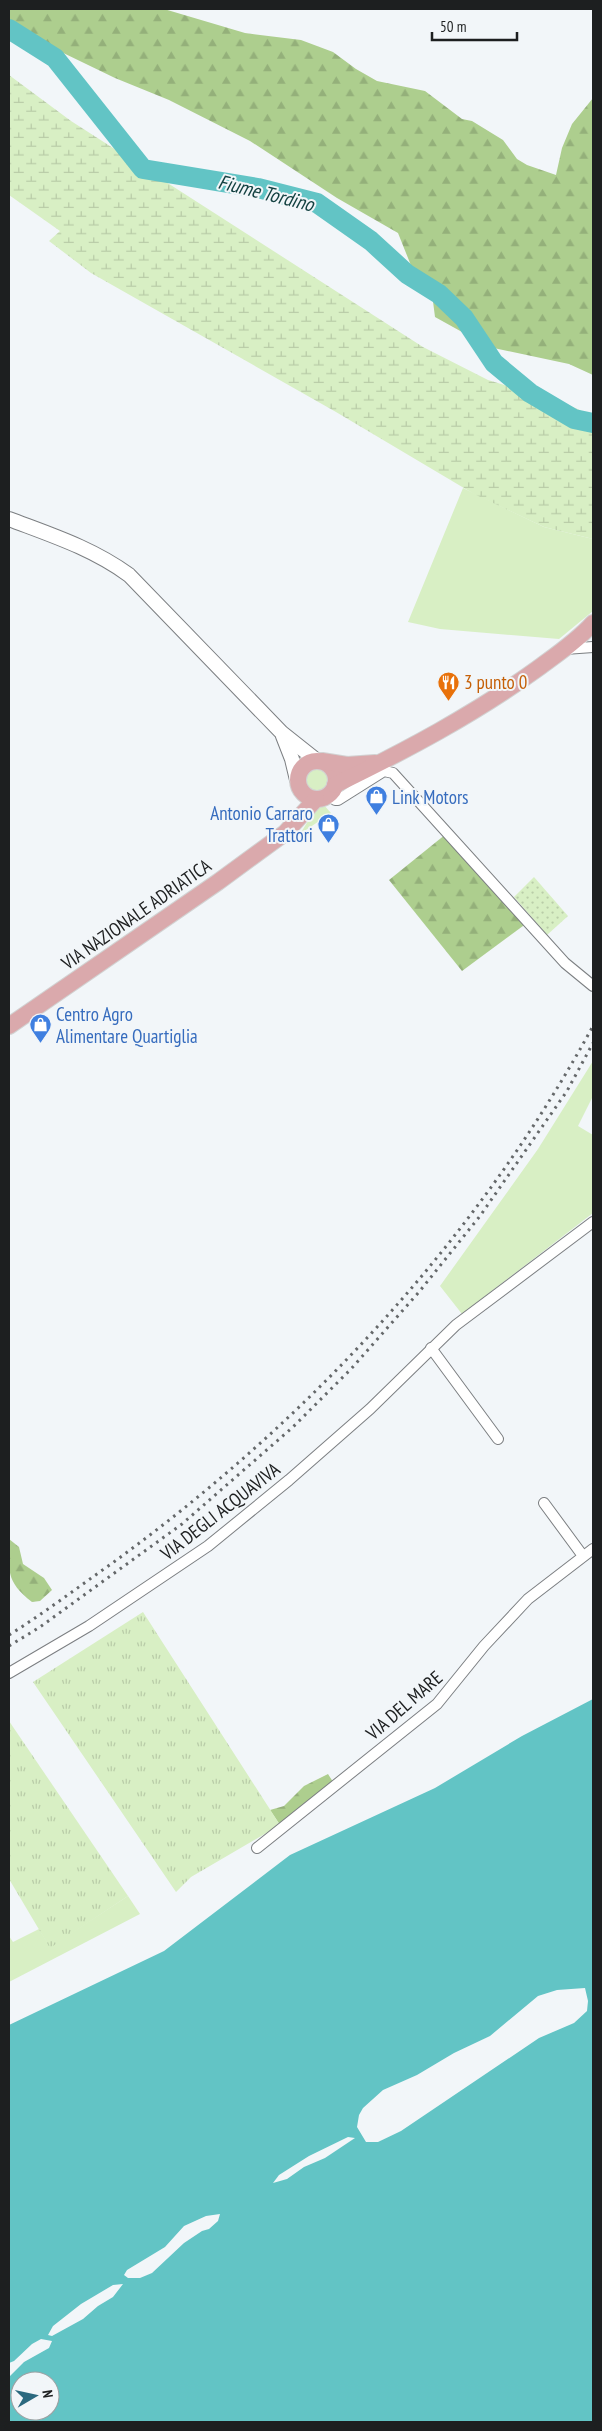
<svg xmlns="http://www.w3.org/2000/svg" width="602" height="2431" font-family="'PT Sans Narrow',sans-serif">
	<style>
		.grass { fill: #d8efc4 }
		.forest { fill: url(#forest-firs) }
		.wetland { fill: url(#wetland-marsh) }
		.park { fill: url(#park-tufts) }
		.garden { fill: url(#garden-dots) }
		.water { fill: #62c4c5; fill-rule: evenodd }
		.pier { fill: #f2f6f9 }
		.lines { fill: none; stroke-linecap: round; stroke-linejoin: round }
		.river { stroke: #62c4c5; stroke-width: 20 }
		.minor-casing { stroke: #7c7f82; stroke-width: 12 }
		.secondary-casing { stroke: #7c7f82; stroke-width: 16 }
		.primary-casing { stroke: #d2d2d2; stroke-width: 18 }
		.minor { stroke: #fff; stroke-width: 10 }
		.secondary { stroke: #fff; stroke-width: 14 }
		.primary { stroke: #daa9ac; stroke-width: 16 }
		.rail { stroke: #65686a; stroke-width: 3; stroke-dasharray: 2.5 5; stroke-linecap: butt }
		.labels { text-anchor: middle; stroke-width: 4; stroke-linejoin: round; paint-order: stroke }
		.food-label { font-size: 19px; fill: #c56008; stroke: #f2f6f9; text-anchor: start }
		.shop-label { font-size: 19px; fill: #366cbe; stroke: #f2f6f9; text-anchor: start }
		.street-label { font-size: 19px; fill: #1d1f20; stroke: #f2f6f9 }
		.water-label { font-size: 20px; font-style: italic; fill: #144242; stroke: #f2f6f9 }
	</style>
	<defs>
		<pattern id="forest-firs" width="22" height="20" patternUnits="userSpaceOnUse" patternTransform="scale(1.25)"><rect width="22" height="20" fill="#adce8e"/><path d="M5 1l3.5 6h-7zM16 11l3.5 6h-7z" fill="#94b07a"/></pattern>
		<pattern id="wetland-marsh" width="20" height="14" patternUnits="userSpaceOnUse" patternTransform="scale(1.25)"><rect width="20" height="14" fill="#d8efc4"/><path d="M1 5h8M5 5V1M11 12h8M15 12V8" fill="none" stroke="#b9cca8"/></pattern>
		<pattern id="park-tufts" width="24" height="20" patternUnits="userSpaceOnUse" patternTransform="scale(1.25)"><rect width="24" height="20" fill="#d8efc4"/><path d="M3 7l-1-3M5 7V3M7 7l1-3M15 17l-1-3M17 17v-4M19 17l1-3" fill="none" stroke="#b9cca8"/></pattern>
		<pattern id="garden-dots" width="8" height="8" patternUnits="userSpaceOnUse" patternTransform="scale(1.25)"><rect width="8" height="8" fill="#d8efc4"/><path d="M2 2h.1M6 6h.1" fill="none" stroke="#b9cca8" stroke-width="1.8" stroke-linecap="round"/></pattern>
	</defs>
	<rect width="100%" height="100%" fill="#f2f6f9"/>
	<g class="grass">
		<path d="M463,488L544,527L593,539V611L559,639L440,629L408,622Z"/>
		<circle cx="317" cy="781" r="15"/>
		<path d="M323,804L331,813L300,834L313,813Z"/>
		<path d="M593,1061V1096L578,1126L593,1135V1213L462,1314L440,1286L538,1149Z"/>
		<path d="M128,1896L140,1914L9,1982V1936L13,1942L39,1929L50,1947Z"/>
	</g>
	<g class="forest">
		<path d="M9,9H164L245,33L301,40L333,52L356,69L377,81L425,91L462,119L472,121L503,140L517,159L527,165L556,175L562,148L572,124L593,98V375L569,364L489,347L435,317L430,278L412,268L398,233L337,198L250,141L169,100L115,78L24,34L9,23Z"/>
		<path d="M446,834L527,923L462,971L389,880Z"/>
		<path d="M9,1539L19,1547L23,1564L44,1578L52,1590L40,1601L32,1602C5,1581 9,1570 9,1539Z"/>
		<path d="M328,1774L335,1785L280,1825L270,1810L284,1806L304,1786Z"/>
	</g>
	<path class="wetland" d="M9,75L71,121L423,347L488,380L564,403L593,416V539L544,527L474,494L336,412L91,273L49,241L60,231L9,195Z"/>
	<g class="park">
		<path d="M143,1612L280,1825L191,1877L176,1892L33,1682Z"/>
		<path d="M9,1721L128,1896L50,1948L9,1879Z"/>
	</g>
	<path class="garden" d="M534,877L568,916L547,935L514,897Z"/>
	<path class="water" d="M593,1699V2422H9V2025L164,1951L290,1855L435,1788L522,1736ZM20,2381H50V2411H20Z"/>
	<g class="pier">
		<path d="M585,1988L588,2001L587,2011L574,2023L539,2038L401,2131L378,2142H366L357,2127L359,2115L363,2108L383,2090L417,2075L454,2053L490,2036L538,1996L557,1990Z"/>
		<path d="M348,2137L355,2138L325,2158L304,2167L287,2179L273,2183L279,2175L309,2156Z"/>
		<path d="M220,2214L218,2221L209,2229L202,2231L184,2243L152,2273L140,2278H128L124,2275L127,2270L165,2247L184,2226L206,2216Z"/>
		<path d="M123,2284L113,2297L98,2306L83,2319L52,2336L48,2335L53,2326L81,2304L113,2285Z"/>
		<path d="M41,2339L52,2341L49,2348L24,2362L9,2377V2363L14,2361L32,2344Z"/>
	</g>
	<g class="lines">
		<path class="river" d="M9,29L55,58L143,169L258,188L317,203L371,241L407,274L439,294L464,318L494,363L530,393L574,419L593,423"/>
		<defs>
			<g id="minor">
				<path d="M565,649L593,647"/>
				<path d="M330,794L335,800H338L384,771L393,773L565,963L593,986"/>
				<path d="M431,1348L498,1439"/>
				<path d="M544,1503L583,1556"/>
				<path d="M9,1673L89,1626L208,1546L289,1480L370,1409L456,1325L593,1222"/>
				<path d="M257,1848L437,1704L484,1646L528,1599L593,1549"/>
			</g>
			<g id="secondary">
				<path d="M9,519C51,535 92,548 129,575L282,733L316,760"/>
				<path d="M283,736L292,759L297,780"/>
			</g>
			<g id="primary">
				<circle cx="317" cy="780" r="19"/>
				<path d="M322,761L347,765L375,763"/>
				<path d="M335,785C405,751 473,715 537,669C556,655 577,641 593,623"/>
				<path d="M9,1026L218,882L285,833L316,799"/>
			</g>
		</defs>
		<use href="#minor" class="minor-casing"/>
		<use href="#secondary" class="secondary-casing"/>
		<use href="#primary" class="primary-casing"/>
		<use href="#minor" class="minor"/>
		<use href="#secondary" class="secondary"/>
		<use href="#primary" class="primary"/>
		<g class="rail">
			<path d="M9,1635C44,1613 77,1588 111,1564C307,1422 477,1239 593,1026"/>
			<path d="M9,1646L40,1627L182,1524L293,1427L351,1369L419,1292L480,1216L567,1091L593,1043"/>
		</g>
	</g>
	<defs>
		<symbol id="restaurant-pin" viewBox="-11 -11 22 30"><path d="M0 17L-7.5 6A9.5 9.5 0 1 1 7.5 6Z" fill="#e8710a" stroke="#f2f6f9"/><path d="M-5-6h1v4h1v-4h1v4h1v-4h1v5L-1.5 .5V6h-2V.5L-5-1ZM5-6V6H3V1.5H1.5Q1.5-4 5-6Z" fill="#fff"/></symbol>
		<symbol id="shop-pin" viewBox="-11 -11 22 30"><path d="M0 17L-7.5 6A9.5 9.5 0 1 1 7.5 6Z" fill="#3f7fe0" stroke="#f2f6f9"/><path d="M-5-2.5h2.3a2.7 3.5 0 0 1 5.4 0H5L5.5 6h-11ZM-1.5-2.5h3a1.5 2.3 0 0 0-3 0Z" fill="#fff"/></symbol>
	</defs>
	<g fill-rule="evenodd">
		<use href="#restaurant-pin" x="436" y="670" width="25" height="34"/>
		<use href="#shop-pin" x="364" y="784" width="25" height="34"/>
		<use href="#shop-pin" x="316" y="812" width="25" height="34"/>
		<use href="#shop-pin" x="28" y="1012" width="25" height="34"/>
	</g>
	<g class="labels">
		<g class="food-label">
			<text x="464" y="689">3 punto 0</text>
		</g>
		<g class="shop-label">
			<text x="392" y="804">Link Motors</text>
			<text x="313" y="820" text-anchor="end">Antonio Carraro<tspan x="313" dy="22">Trattori</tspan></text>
			<text x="56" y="1021">Centro Agro<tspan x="56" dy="22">Alimentare Quartiglia</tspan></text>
		</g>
		<g class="street-label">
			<text transform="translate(136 914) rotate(-35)" y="7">VIA NAZIONALE ADRIATICA</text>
			<text transform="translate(220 1511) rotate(-38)" y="7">VIA DEGLI ACQUAVIVA</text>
			<text transform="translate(404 1705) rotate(-41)" y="7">VIA DEL MARE</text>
		</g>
		<g class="water-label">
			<text transform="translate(266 193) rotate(14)" y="7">Fiume Tordino</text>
		</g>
	</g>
	<rect width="602" height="2431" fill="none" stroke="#1d1f20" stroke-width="20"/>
	<g transform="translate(35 2396) rotate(81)"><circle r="24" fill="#f2f6f9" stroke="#9da0a2"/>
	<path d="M0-4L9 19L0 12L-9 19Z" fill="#2b697f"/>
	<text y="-8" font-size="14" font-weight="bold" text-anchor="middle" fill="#1d1f20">N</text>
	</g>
	<path d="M432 32v8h85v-8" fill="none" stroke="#1d1f20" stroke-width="2.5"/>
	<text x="440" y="32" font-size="15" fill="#1d1f20" stroke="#f2f6f9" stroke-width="4" paint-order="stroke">50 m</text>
</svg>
